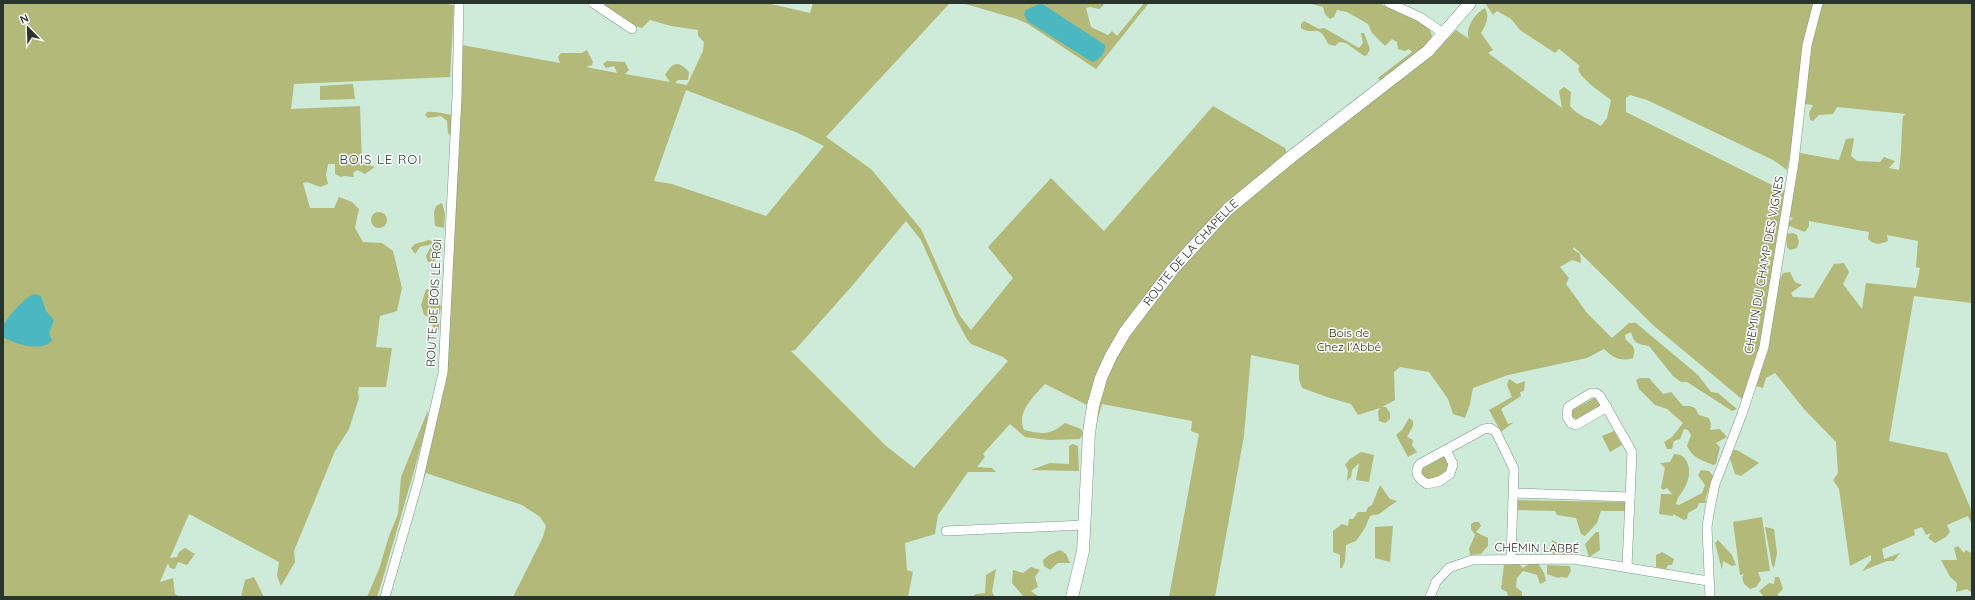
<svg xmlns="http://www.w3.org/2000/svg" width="1975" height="600" font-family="Quicksand,sans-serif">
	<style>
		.green { fill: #b3b979; fill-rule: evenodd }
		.water { fill: #4bb8c1 }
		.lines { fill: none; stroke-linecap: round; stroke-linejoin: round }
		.minor-casing { stroke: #7c9786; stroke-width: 10 }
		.major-casing { stroke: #7c9786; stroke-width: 13 }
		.minor { stroke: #fff; stroke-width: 9 }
		.major { stroke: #fff; stroke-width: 12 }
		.labels { text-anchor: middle; stroke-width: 3; stroke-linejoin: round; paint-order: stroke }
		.street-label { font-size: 12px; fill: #29342d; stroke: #fff }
		.park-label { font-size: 12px; fill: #2b2e0c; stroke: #fff }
		.neighbourhood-label { font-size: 13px; letter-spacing: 1px; fill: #2e4638; stroke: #fff }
	</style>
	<rect width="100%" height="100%" fill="#ceebd9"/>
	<g class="green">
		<path d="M3,3H439L454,5L450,77L294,84L291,109L360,106L362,163L375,167L365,174L357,170L353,173L354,177L344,176L341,177L335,174V164H328L326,175L328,184L320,187L307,182L303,183L310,208H334L339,197L352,202L359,209L355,228L363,242L382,243L393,251L402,288L397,311L380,316L376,347L392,348L386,387H359L358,392L359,398L349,429L335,451L294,551L295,562L281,586L277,576L279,562L189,514L170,558L177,557L179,552L185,548L195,554L187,565L178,562L175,569L170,568L168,563L160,582L173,578L175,594L180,597H3Z"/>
		<path d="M605,3H767L810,13L813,3H950L826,137L871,169L921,229L960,316L971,330L1013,278L988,247L1051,178L1104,231L1213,106L1285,148L1287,153L1168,268L1089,406L1045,384C1034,396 1016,412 1024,430C1043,434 1049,436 1065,423L1081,429L1083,433L1080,439L1049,440L1025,437L1010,424L983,454L985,457L977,467L992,468L996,472H968L938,515L935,534L905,543L907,570L913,572L908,597H513L543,537L546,526L540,517L522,505L426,473L414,507L446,358L453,139L448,133L447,121L441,116L428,118L425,115L427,112C437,111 446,115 457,115L462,45L560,63L558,57L561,53H582L587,50L593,62L592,65L586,67L617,73L614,66L606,68L603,64L607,61L625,62L629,70L625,74L670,82L665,75C673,62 678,60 689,72L688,80H678L675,83L687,85L703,51L704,42L698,36V30L671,26L650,20L642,28L630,25L605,8ZM686,90L798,133L824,146L766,216L672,184L654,181ZM906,221L921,240L956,319L967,339L971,344L1003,357L1008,361L914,468L885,445L791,351L795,350L852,286Z"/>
		<path d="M962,3H1104L1103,6L1099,9L1090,7L1086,8L1091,27L1108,35L1112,31L1117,36L1144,3H1149L1096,69L1028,24L1017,19Z"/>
		<path d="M1307,3H1379L1424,24L1430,29L1433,40L1426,48L1381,81L1378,78L1412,52L1409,49L1405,51L1398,49L1397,42L1392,39L1385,46L1372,33L1368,24L1347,12L1337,10L1334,17L1330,19L1325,14L1323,7Z"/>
		<path d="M1485,3H1972V303L1914,296L1889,441L1947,453L1972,512V525L1968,516L1947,525L1950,532L1946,537L1935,543L1928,538L1931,533L1926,535L1922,527L1914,530L1915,535L1882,549L1884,559L1900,553L1894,561H1887L1862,571L1871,560V555L1850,566L1839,489L1833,480L1838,473L1836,442L1804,409L1775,373L1766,378L1763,388L1755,386L1777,286L1783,273L1790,272L1795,282L1802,285L1791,293L1793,297L1813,298L1834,264L1844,263L1849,272L1843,284L1862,309L1866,283L1916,288L1920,268L1916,267L1918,241L1887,235L1888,241C1879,245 1875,245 1868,239L1869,232L1809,221V226L1805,232L1789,226V222L1793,218L1789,217L1800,153L1839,160L1846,139L1854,138L1851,156L1857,161L1880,162L1884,157L1895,161L1889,168L1899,170C1902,152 1901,134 1903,116L1906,114L1837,107L1833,114L1819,115L1813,121L1810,120L1809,113L1813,105L1804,104L1795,128L1787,170L1773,160L1647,100L1630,95L1626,98V112L1786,192L1763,337L1743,400L1654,326L1574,247L1573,249L1580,254L1581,263L1572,260L1560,267L1569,278L1566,284L1587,313L1612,338L1629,323H1636L1698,375L1711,392L1718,393L1737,409L1732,411L1687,382H1681L1673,376L1649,346C1638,344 1634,344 1631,332L1625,335L1626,340C1634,346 1636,348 1633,358C1621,362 1613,358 1604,349L1587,358L1508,375L1473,388L1470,404L1465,418L1453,414L1448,399L1429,372L1400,367L1394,372L1395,400L1382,407H1386L1390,413V419L1385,423L1379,421L1378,412L1380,408L1358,415L1351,404L1330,398L1302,388L1299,379V365L1251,355L1244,436L1215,597H1169L1199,434L1191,431L1192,421L1102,404L1095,429L1097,406L1104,383L1124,342L1145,310L1227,216L1324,137L1434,53L1456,30L1469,39C1464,29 1476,12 1485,8C1490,17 1486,25 1481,33L1493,50L1488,53L1562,108L1559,91L1564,87L1571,92L1570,106C1579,117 1589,118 1601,126L1607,118L1611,100L1591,85L1581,75L1578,69L1580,66L1559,49L1555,53L1520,30L1511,19L1497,11L1493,15Z"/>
		<path d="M1304,21L1319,29L1324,28L1359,48L1363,43L1361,33H1364L1370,49L1367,55L1364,56L1346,43L1339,42L1335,46L1328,44C1318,21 1314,37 1301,28V24Z"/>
		<path d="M353,84L355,99L320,100V86Z"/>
		<path d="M442,203L445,214L444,228L435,226L434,212L436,206Z"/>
		<circle cx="379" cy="220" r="8"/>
		<path d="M1793,233L1797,235L1799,242L1797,248L1790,250L1787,247L1786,234Z"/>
		<path d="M429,240L439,242L443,248L434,262H428L426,256L432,244L420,247L415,254L411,248L415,244Z"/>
		<path d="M426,289L429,290L428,300L435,301L441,306L440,314L434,315L439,323V330L435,331L433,329L431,318L424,315L421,305Z"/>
		<path d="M1640,378H1649L1663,394L1671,392L1683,406H1690L1695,408L1699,415L1709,418L1711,424L1710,430L1720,429L1727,437L1716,443L1720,447L1716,464L1713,465C1702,460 1692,458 1687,446L1691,435L1688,430L1684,429L1680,439L1674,441L1672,449H1667L1664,442L1672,437L1683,423L1667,409L1655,405L1639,389L1636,380Z"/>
		<path d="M1509,379L1517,384L1525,381L1524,391L1520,392L1521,396L1501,409L1508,424L1514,422L1501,432L1489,410L1512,397L1507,385Z"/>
		<path d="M1594,398H1597L1601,403L1600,406L1577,419L1571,417V411Z"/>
		<path d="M428,410L427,424L412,478L380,588L377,597H367L379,569L389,536L398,514L401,477Z"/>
		<path d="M1409,418L1413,421V426L1407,437L1413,440L1412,445L1417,452L1408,457L1396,435L1402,430Z"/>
		<path d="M1614,431L1622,445L1610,452L1602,436Z"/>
		<path d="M1073,444L1078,446L1079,471L1031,470L1050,463L1069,464V446Z"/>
		<path d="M1733,450H1737L1759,463L1741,476L1735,474L1729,456Z"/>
		<path d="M1361,452L1374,455L1369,482L1356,480L1359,463L1352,470L1351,477L1347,481L1348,470L1345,465L1350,459Z"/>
		<path d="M1674,454C1690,453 1692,474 1686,485C1683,492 1677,497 1676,504L1679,505L1702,493L1705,485L1698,475L1701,470L1709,471L1713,476L1705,500L1707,503H1699L1697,508L1688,513L1687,519L1684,520L1673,514V516L1659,514L1661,494H1672L1667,488L1663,490L1661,488L1665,468L1660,463L1670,462Z"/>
		<path d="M1444,456L1449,464L1447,472L1429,480L1421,474L1422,469Z"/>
		<path d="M1380,485L1390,499L1397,501L1379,514L1370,516L1365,528L1356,541L1346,545L1345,561L1342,568H1340V555L1333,552V531L1342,524L1348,526L1349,519H1353L1358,512H1366L1368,507L1372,505Z"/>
		<path d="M1517,500L1622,502L1623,500L1626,502V511H1601L1597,523L1585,536L1581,534L1576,518L1557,515L1555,511L1517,510Z"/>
		<path d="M1762,517L1770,571L1758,572L1761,580L1756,587L1750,589L1744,584L1742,577L1744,574L1740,575L1733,522Z"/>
		<path d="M1474,522H1479L1481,526L1476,532L1488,538V546L1481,554L1470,555L1469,549L1475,535L1471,529V524Z"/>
		<path d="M1393,526L1390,562L1375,558V527Z"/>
		<path d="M1765,527L1774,529L1777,553L1774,568L1772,565Z"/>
		<path d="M1596,532H1599L1600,550L1589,557L1585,544Z"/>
		<path d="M1552,540L1560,544L1564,549L1568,545H1574L1576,556L1553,555Z"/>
		<path d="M1718,540L1732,555L1736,565L1732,566L1723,561L1722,570L1715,543Z"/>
		<path d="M1958,546L1964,553L1966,550L1971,553L1972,593L1967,589L1956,592L1957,583L1950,577L1941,560H1957L1954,548Z"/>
		<path d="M1060,550L1066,554L1070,563H1058L1050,570L1044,566L1043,560L1049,555Z"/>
		<path d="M1662,552L1674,559L1672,565H1668L1666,569L1656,567V555Z"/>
		<path d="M1530,563H1538L1544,573L1546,581L1540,584L1537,575L1523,571L1517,578L1516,587L1522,592V597H1508L1507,592L1501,589L1504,565L1519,564L1523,568Z"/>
		<path d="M1547,565L1570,566L1571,571L1567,578L1561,577L1558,578L1547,574Z"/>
		<path d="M1031,567L1040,570L1035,577L1038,587L1031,591L1039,597H1024L1012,583L1013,570L1023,573Z"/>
		<path d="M996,569L992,592L995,597H972L976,594L985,593L986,575Z"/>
		<path d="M254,577L264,597H241L245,580Z"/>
		<path d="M1775,577H1779L1783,589L1777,595L1783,597H1764L1759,591L1769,583L1774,584Z"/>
	</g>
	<g class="water">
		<path d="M1041,3L1105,45C1106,52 1100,59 1093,62L1089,60L1027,21L1024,14L1026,10Z"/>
		<path d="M34,294L41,296L46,311L54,320L49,334L52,340C43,353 15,344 3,337C3,334 2,330 3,327C5,319 26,296 34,294Z"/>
	</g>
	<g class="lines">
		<defs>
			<g id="minor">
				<path d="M593,3L632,29"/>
				<path d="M1389,3L1420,17L1443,33"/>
				<path d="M1607,407L1576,425L1571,423L1567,417L1568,407L1591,393H1596L1600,396L1632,452L1627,567"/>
				<path d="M1446,450L1453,464L1450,474L1440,481L1427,484C1419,479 1413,473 1420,464L1484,429L1490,428L1496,432L1514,469L1511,558"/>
				<path d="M1514,493L1630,497"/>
				<path d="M946,531L1084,525"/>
				<path d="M385,597L418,482L443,373L457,97L459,3"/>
				<path d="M1430,597L1436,582L1449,568L1472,560L1574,559L1708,581"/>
				<path d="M1710,597L1707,527L1710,508L1715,484L1742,414L1764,347L1794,162L1807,45L1818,3"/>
			</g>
			<g id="major">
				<path id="s1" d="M1072,597L1083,551L1089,433L1093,406L1101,378L1111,356L1125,332L1173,269L1228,209L1291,157L1428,51L1470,3"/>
			</g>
		</defs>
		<use href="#minor" class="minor-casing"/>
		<use href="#major" class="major-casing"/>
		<use href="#minor" class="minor"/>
		<use href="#major" class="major"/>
	</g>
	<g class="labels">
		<g class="street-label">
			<text dy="4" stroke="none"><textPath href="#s1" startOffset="377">ROUTE DE LA CHAPELLE</textPath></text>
			<text transform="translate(1764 265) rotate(-80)" y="4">CHEMIN DU CHAMP DES VIGNES</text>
			<text transform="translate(434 303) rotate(-87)" y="4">ROUTE DE BOIS LE ROI</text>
			<text transform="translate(1537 548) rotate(1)" y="4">CHEMIN LABBÉ</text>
		</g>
		<g class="park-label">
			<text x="1349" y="337">Bois de<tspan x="1349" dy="14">Chez l'Abbé</tspan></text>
		</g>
		<g class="neighbourhood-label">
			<text x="381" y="164">BOIS LE ROI</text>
		</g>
	</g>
	<rect width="1975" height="600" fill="none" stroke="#29342d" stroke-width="8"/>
	<g transform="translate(28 28) rotate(337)" stroke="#ffffff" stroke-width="3" paint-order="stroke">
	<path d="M0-3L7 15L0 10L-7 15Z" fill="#29342d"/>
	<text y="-6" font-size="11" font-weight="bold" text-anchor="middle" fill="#29342d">N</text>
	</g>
</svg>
